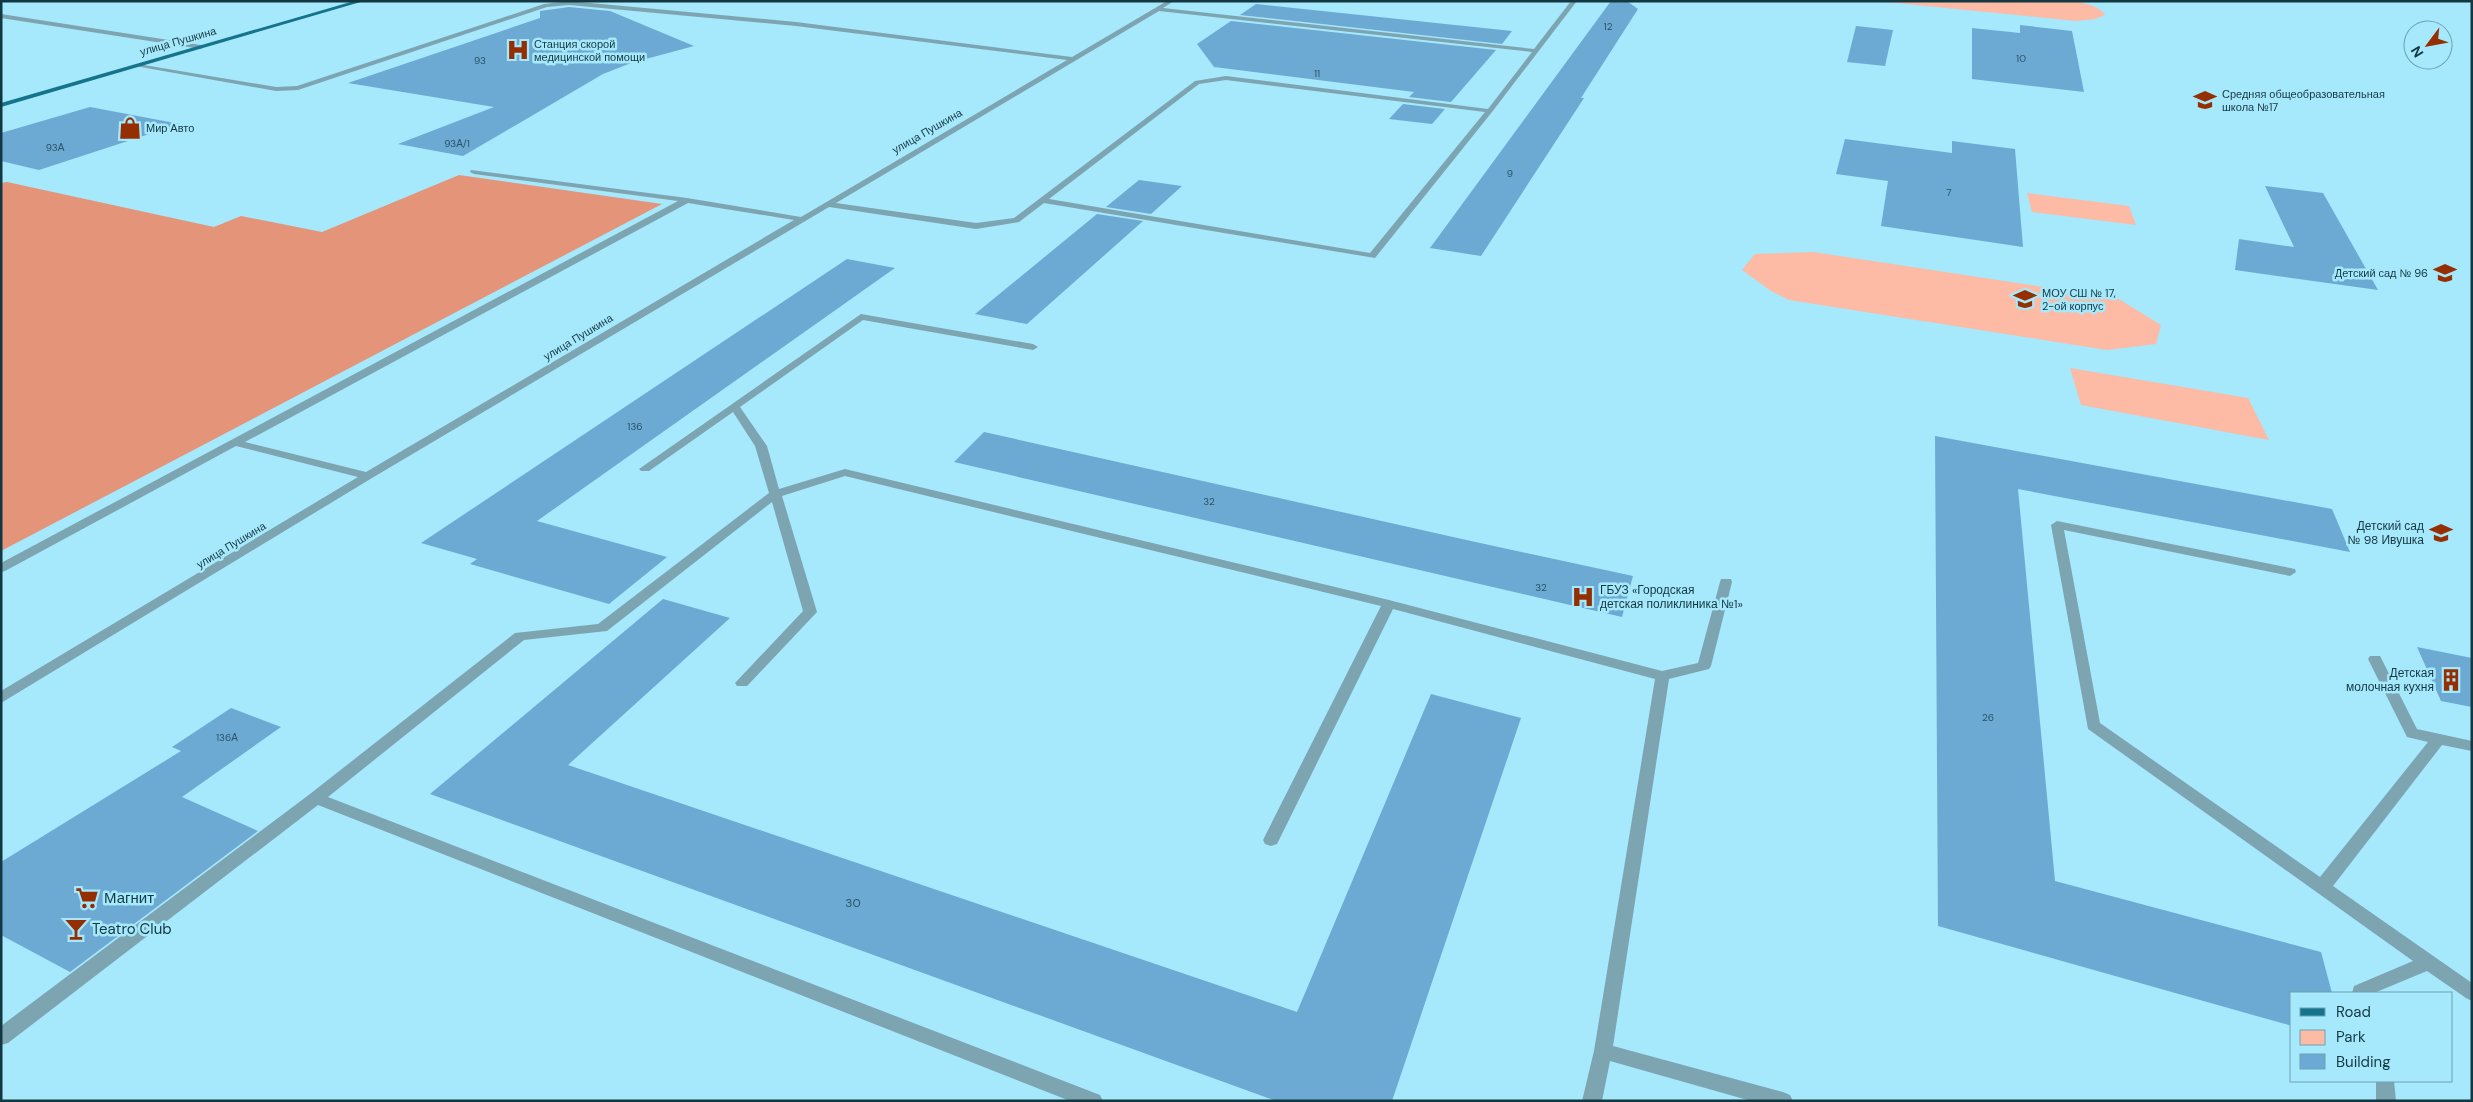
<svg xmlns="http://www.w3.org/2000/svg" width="2473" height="1102" font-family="'DM Sans',sans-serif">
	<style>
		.green { fill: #fdbaa4 }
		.forest { fill: #e49479 }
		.building { fill: #6caad4 }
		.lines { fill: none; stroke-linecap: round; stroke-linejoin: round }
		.minor { fill: #7da4b1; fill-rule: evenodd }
		.major { fill: #15748c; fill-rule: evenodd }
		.labels { text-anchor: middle; stroke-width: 5; stroke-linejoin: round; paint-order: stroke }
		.number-label { font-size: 10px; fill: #2a5466 }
		.far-street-label { font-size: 11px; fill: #143842; stroke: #a6e8fc }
		.far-poi-label { font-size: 11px; fill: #143842; stroke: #a6e8fc; text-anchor: start }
		.poi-label { font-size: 12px; fill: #143842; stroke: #a6e8fc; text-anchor: end }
		.near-number-label { font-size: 12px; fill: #2a5466 }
		.near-poi-label { font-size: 15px; fill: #143842; stroke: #a6e8fc; text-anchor: start }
	</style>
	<rect width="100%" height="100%" fill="#a6e8fc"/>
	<g class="green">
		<path d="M1876,1H2072C2083,3 2099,5 2105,15L2095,19L2076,21Z"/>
		<path d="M2027,193L2129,206L2136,225L2032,212Z"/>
		<path d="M1813,252L2117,298L2161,325L2156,344L2107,350L1789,300L1771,291L1742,270L1755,254Z"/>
		<path d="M2070,368L2248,398L2269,440L2081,405Z"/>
	</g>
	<path class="forest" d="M459,175L662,204L1,551V183L7,182L214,227L241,216L322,232Z"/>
	<g class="building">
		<path d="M1611,1H1627L1638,9L1581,98H1584L1481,256L1430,248Z"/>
		<path d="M1256,4L1512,31L1502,44L1240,15Z"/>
		<path d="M569,7L610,11L694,46L631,63L603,74L463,156L398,144L494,107L348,83L540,18V11Z"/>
		<path d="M1231,21L1496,50L1451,102L1409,97L1414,92L1214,67L1197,44Z"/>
		<path d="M2020,25L2072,31L2084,92L1972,79V28L2020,33Z"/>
		<path d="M1856,26L1893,30L1885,66L1847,62Z"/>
		<path d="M1403,104L1445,109L1432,124L1389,119Z"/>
		<path d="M90,107L180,124L39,170L1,161V133Z"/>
		<path d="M1845,139L1952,153V141L2015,149L2023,247L1881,226L1888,181L1836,174Z"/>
		<path d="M1139,180L1182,186L1151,214L1106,207Z"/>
		<path d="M2265,186L2323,193L2378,290L2235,270L2239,239L2294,247Z"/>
		<path d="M1097,214L1143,221L1027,324L975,314Z"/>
		<path d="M847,259L895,268L537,521L667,557L609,604L470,564L477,559L421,543Z"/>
		<path d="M984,432L1471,541L1633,576L1622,617L954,462Z"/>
		<path d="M1935,436L2332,509L2350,552L2018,489L2055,881L2321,952L2332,993H2292V1026L1938,926Z"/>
		<path d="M663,599L730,618L568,765L1297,1012L1431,694L1521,718L1392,1101H1276L430,794Z"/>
		<path d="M2417,647L2472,658V707L2441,701Z"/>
		<path d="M231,708L281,727L182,797L258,831L70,972L1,935V862L181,751L172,747Z"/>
	</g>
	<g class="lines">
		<g class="minor">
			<path d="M569,1L796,22L1072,57L1167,1H1174L1163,8L1534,49L1571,1H1577L1492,112L1375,258L1044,203L1019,222L976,229L829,207L372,478L1,703V691L358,477L236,446L5,571L1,572V563L678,201L474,174L470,172L471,170L687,198L801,217L1067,60L796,26L569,5L547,7L298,90L276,91L135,66L138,64L276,87L297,86L544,4ZM1159,11L1532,52L1488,109L1226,76L1195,81L1014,218L976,223L836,203ZM1226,80L1485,112L1370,253L1049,199L1199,84ZM688,203L794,220L366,472L245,442Z"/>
			<path d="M1,14L201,45L204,47L201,49L1,18Z"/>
			<path d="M861,314L1033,344L1038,347L1033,350L863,320L740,407L767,446L779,489L845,469L1389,600L1662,671L1698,663L1720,582L1721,579H1731L1732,582L1711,666L1709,669L1669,679L1613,1046L1783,1092L1790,1095L1793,1101H1751L1610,1061L1602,1101H1582L1594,1051L1655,679L1393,609L1279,840L1277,844L1271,846L1265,844L1263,840L1381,606L845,476L782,496L817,612L747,686H737L735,683L803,611L772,502L607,631L524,640L328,797L1100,1095L1103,1101H1070L318,805L8,1043L1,1045V1026L310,794L515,633L598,624L769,493L755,446L733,412L649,471H641L639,469Z"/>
			<path d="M2057,521L2295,569L2296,572L2290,576L2064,530L2100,723L2320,877L2428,742L2407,737L2368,659L2370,656H2380L2417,729L2472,741V751L2442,745L2333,886L2472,983V1001L2466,998L2427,971L2374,993H2352L2354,986L2413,961L2088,729L2051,525Z"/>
			<path d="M2376,1081H2394L2396,1101H2376Z"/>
		</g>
		<path class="major" d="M354,1H364L1,107V103Z"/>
	</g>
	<defs>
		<symbol id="hospital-bare" viewBox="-9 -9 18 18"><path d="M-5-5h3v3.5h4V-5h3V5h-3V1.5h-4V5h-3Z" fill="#952f01" stroke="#a6e8fc" stroke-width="2.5" paint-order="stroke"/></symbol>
		<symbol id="school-bare" viewBox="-9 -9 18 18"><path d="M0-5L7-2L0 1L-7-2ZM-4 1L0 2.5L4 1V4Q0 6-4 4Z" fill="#952f01" stroke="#a6e8fc" stroke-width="2.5" paint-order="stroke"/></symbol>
		<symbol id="shop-bare" viewBox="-9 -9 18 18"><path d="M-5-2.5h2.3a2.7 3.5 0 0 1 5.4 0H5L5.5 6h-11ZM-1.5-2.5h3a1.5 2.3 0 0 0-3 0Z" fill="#952f01" stroke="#a6e8fc" stroke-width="2.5" paint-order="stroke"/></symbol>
		<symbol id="building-bare" viewBox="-9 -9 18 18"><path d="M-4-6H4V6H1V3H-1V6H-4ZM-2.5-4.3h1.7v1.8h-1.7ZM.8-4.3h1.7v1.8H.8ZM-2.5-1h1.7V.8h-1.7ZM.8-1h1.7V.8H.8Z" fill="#952f01" stroke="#a6e8fc" stroke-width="2.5" paint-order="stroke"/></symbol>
		<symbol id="supermarket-bare" viewBox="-9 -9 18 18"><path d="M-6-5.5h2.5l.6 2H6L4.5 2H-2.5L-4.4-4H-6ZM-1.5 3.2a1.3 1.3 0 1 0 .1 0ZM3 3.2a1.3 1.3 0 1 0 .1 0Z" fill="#952f01" stroke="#a6e8fc" stroke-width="2.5" paint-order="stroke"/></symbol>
		<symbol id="bar-bare" viewBox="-9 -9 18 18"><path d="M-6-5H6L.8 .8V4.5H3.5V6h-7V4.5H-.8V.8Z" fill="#952f01" stroke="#a6e8fc" stroke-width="2.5" paint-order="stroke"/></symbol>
	</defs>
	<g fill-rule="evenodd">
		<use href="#hospital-bare" x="502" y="34" width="32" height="32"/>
		<use href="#school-bare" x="2189" y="84" width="32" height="32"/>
		<use href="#shop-bare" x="114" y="112" width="32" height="32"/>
		<use href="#school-bare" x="2429" y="257" width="32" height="32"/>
		<use href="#school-bare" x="2009" y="283" width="32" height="32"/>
		<use href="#school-bare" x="2425" y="517" width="32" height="32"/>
		<use href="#hospital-bare" x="1567" y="581" width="32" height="32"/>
		<use href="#building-bare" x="2435" y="664" width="32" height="32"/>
		<use href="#supermarket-bare" x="71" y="882" width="32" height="32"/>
		<use href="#bar-bare" x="60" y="913" width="32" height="32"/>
	</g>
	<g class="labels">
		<g class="number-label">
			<text x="1608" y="30">12</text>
			<text x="2021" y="62">10</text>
			<text x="480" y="64">93</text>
			<text x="1317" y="77">11</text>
			<text x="457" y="147">93А/1</text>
			<text x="55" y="151">93А</text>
			<text x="1510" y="177">9</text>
			<text x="1949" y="196">7</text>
			<text x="635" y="430">136</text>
			<text x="1209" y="505">32</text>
			<text x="1541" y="591">32</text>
			<text x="1988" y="721">26</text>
			<text x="227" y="741">136А</text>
		</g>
		<g class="far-street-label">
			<text transform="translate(178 41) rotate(-16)" y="4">улица Пушкина</text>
			<text transform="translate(927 131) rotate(-30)" y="4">улица Пушкина</text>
			<text transform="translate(578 337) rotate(-31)" y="4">улица Пушкина</text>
			<text transform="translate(231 545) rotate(-31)" y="4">улица Пушкина</text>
		</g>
		<g class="far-poi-label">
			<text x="534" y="48">Станция скорой<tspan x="534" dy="13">медицинской помощи</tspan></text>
			<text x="2222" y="98">Средняя общеобразовательная<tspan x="2222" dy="13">школа №17</tspan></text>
			<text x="146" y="132">Мир Авто</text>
			<text x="2428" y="277" text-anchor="end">Детский сад № 96</text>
			<text x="2042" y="297">МОУ СШ № 17,<tspan x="2042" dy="13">2-ой корпус</tspan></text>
		</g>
		<g class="poi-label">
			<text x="2424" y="530">Детский сад<tspan x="2424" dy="14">№ 98 Ивушка</tspan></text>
			<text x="1600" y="594" text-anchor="start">ГБУЗ «Городская<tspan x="1600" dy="14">детская поликлиника №1»</tspan></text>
			<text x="2434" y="677">Детская<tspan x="2434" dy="14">молочная кухня</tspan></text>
		</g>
		<g class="near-number-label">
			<text x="853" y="907">30</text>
		</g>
		<g class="near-poi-label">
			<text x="104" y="903">Магнит</text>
			<text x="92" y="934">Teatro Club</text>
		</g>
	</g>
	<rect width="2473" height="1102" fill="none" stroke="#143842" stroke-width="5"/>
	<rect x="2290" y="992" width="162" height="90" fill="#a6e8fc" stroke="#6ca2b2"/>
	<rect x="2300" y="1008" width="25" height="8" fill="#15748c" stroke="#6ca2b2"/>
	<text x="2336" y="1017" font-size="15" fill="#143842">Road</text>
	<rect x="2300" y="1030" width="25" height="15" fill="#fdbaa4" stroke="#6ca2b2"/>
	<text x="2336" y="1042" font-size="15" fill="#143842">Park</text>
	<rect x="2300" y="1054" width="25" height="15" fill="#6caad4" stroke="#6ca2b2"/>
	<text x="2336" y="1067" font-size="15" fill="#143842">Building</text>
	<g transform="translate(2428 45) rotate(238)"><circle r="24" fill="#a6e8fc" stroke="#6ca2b2"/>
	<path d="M0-4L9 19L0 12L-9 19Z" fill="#952f01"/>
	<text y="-8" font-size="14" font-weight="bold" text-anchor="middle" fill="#143842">N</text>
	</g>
</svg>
